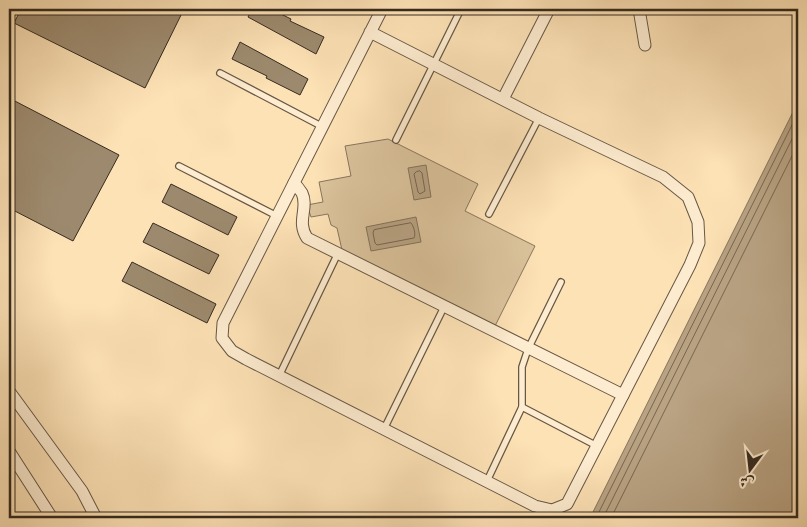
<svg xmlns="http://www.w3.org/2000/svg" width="807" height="527" font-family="'IM FELL DW Pica',Amiri,serif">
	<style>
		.green { fill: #dbc39c; stroke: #88765e }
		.water { fill: #b9a383; stroke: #84735b }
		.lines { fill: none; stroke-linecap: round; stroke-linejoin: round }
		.shore { stroke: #776651; stroke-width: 1 }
		.building { fill: #9d8a6e; stroke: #352a1f }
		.service-casing { stroke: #675845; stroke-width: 8 }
		.minor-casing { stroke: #675845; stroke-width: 13 }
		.service { stroke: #feecd0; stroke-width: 5.5 }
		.minor { stroke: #feecd0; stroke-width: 11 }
	</style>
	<rect width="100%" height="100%" fill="#fde2b6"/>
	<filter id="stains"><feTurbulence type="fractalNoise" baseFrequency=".004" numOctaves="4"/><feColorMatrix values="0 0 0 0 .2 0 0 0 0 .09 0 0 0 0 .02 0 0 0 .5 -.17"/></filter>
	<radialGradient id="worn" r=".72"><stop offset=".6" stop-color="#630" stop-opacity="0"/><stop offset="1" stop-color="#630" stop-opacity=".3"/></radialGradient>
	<path class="green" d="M388,139L478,184L465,211L535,246L495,326L342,250L337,228L331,225L328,214L311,217L307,205L323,202L319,182L351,176L345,146Z"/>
	<g class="water">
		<path d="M798,102V518H590Z"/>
		<path d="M426,165L431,197L414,200L408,168Z"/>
		<path d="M416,217L421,242L371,251L366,227Z"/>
	</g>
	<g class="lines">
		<g class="shore">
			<path d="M420,171L422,173L425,191L420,194L418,192L414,174L416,172Z"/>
			<path d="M411,223C414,226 416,235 414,238L377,245L375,243L373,233L374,230Z"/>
			<path d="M596,518L798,113"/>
			<path d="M603,518L798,127"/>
			<path d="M611,518L798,144"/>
		</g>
	</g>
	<g class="building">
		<path d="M21,9H184L145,88L14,23Z"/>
		<path d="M252,9H271L291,19L290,21L324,37L316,54L248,17Z"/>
		<path d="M240,42L308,79L300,95L266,78L267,76L232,59Z"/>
		<path d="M9,98L119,155L73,241L9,208Z"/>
		<path d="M171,184L237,217L228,235L162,202Z"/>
		<path d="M153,223L219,255L209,274L143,242Z"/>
		<path d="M132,262L216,304L207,323L122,281Z"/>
	</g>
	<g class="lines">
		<defs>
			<g id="service">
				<path d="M220,73L323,127"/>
				<path d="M396,140L461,9"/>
				<path d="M179,166L277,216"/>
				<path d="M489,214L539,118"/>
				<path d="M279,376L338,253"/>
				<path d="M522,407V367L528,349L561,282"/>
				<path d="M384,429L444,307"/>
				<path d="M487,481L522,407L597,446"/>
			</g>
			<g id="minor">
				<path d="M639,9L645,45"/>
				<path d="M370,32L539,118L663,177L688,197L698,222L699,243L690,265L567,504L552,510L535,506L246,359L232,351L222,338L223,323L382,9"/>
				<path d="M503,99L549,9"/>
				<path d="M294,183C297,186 300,190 302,193C309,208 296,221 307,238L623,395"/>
				<path d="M9,391L82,491L96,518"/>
				<path d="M9,451L52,518"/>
			</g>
		</defs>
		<use href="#service" class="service-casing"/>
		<use href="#minor" class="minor-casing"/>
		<use href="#service" class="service"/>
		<use href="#minor" class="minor"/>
	</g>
	<rect width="807" height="527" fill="none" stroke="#fde2b6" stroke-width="30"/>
	<rect x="10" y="10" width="787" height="507" fill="none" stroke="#352a1f" stroke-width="2.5"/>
	<rect x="15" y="15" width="777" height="497" fill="none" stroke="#352a1f"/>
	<g transform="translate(750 470) rotate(195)" stroke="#feecd0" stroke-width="4" paint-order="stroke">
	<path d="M0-4L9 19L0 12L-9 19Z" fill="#352a1f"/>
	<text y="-8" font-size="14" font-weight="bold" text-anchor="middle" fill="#352a1f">ش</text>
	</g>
	<rect width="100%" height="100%" filter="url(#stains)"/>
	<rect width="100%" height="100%" fill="url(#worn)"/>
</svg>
